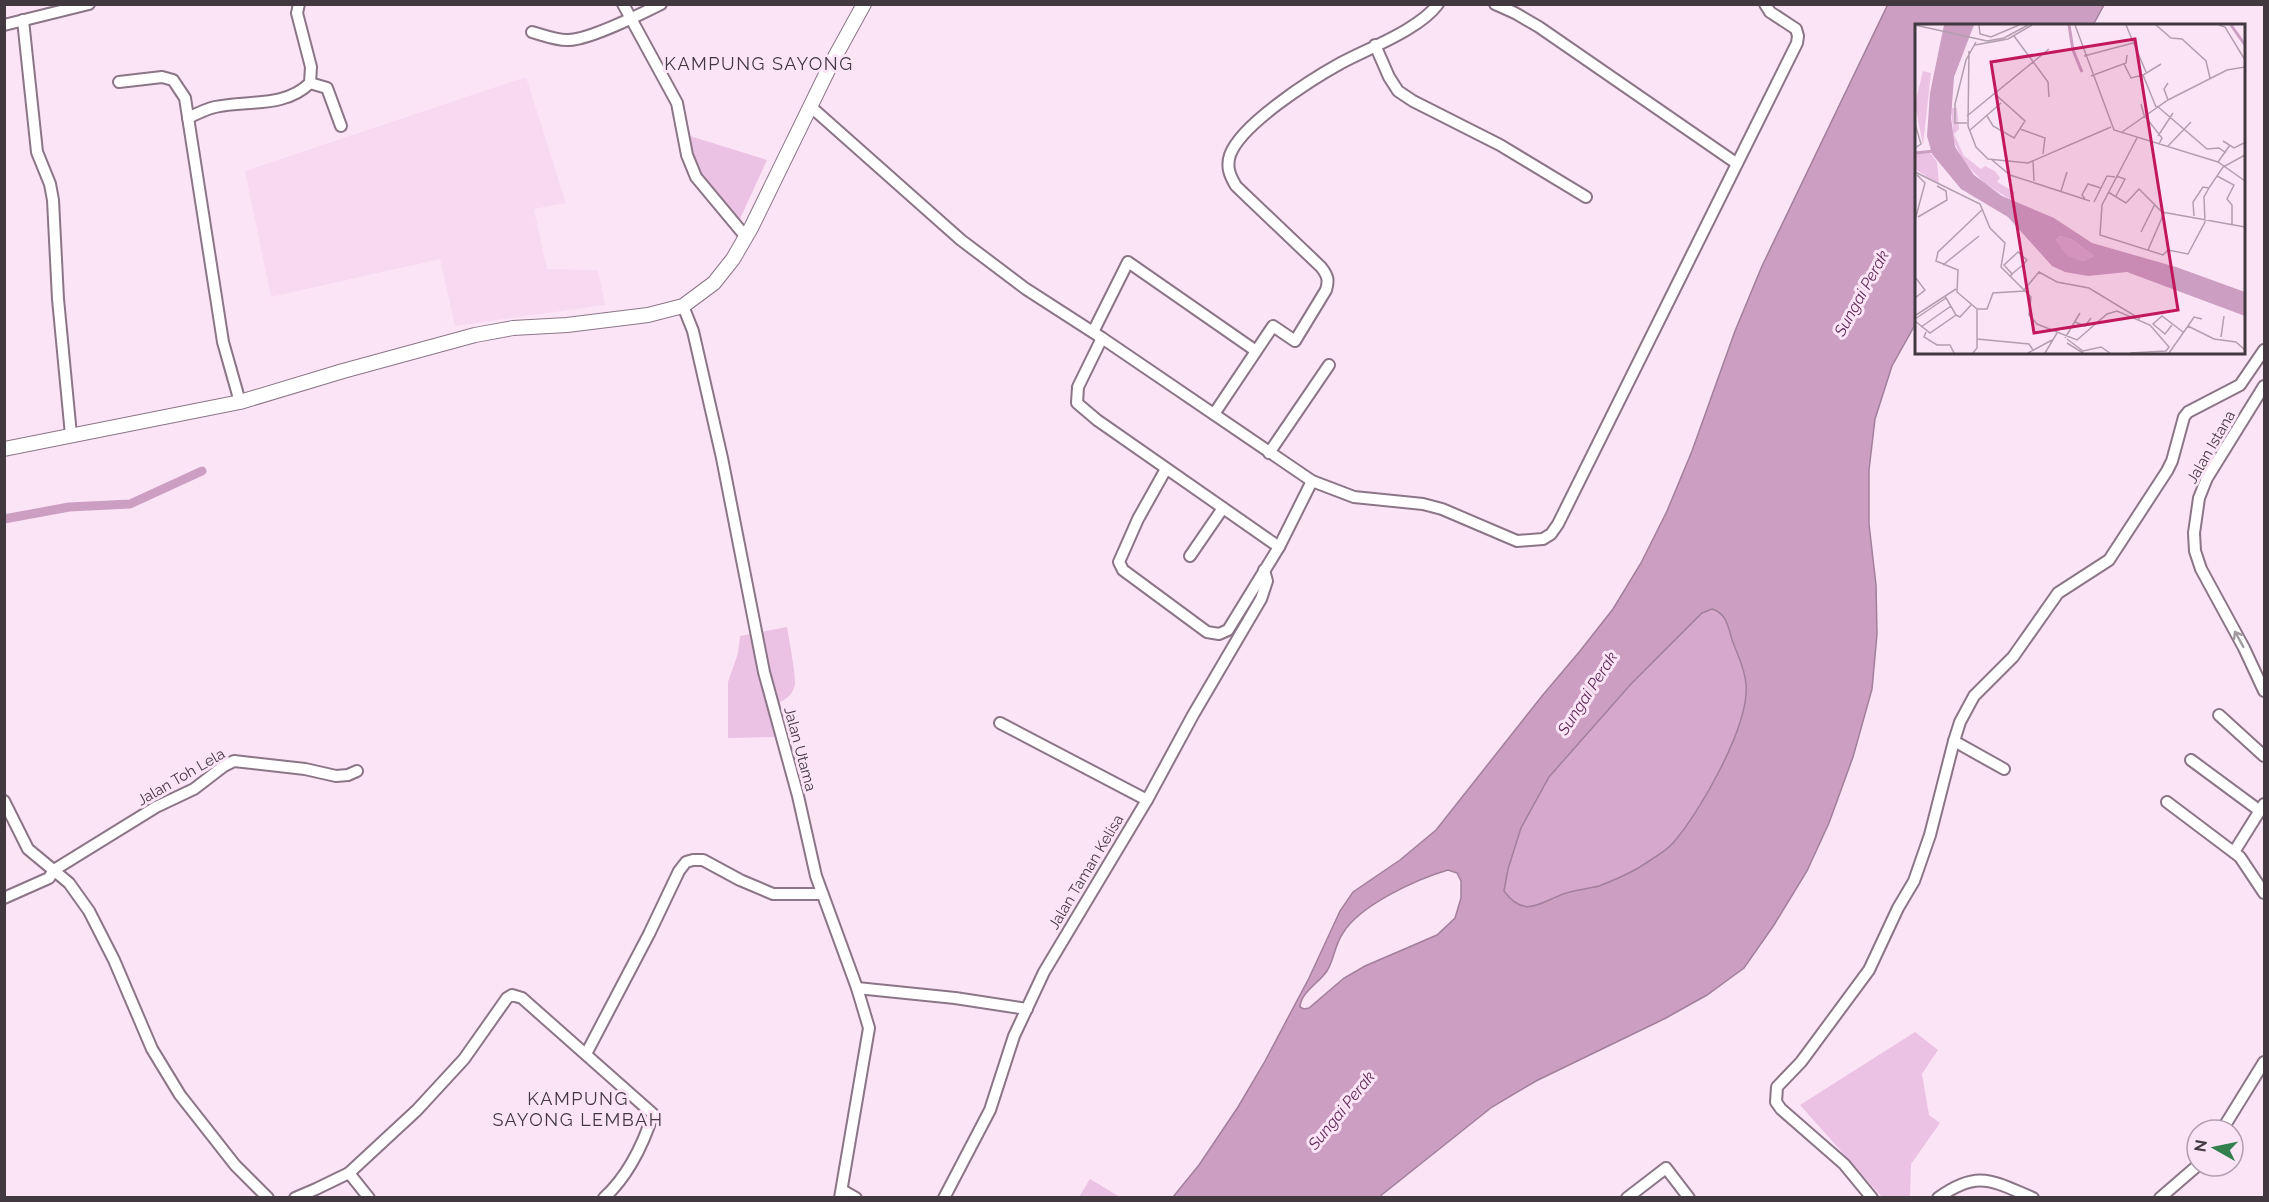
<svg xmlns="http://www.w3.org/2000/svg" width="2269" height="1202" font-family="Raleway,sans-serif">
	<style>
		.built { fill: #f8d9f2 }
		.green { fill: #ecc2e4 }
		.forest { fill: #d6a8cd }
		.water { fill: #cb9ec2; stroke: #a27f9b; stroke-width: 1.5; fill-rule: evenodd }
		.lines { fill: none; stroke-linecap: round; stroke-linejoin: round }
		.canal { stroke: #cb9ec2; stroke-width: 9 }
		.minor-casing { stroke: #8b7587; stroke-width: 14 }
		.major-casing { stroke: #8b7587; stroke-width: 16 }
		.minor { stroke: #fff; stroke-width: 10 }
		.major { stroke: #fff; stroke-width: 14 }
		.oneway { stroke: #a09ca0 }
		.labels { text-anchor: middle; stroke-width: 6; stroke-linejoin: round; paint-order: stroke }
		.street-label { font-size: 15px; fill: #423840; stroke: #fce4f7 }
		.water-label { font-size: 16px; font-style: italic; fill: #602a59; stroke: #fce4f7 }
		.quarter-label { font-size: 18px; letter-spacing: 1.5px; fill: #423840; stroke: #fce4f7 }
		.inset-river { fill: none; stroke: #cb9ec2; stroke-width: 3 }
		.inset-road { fill: none; stroke: #b29fae; stroke-width: 1.5 }
		.view { fill: #c2185b; fill-opacity: 0.15; stroke: #c2185b; stroke-width: 3 }
		.inset-edge { fill: none; stroke: #423840; stroke-width: 3 }
	</style>
	<rect width="100%" height="100%" fill="#fce4f7"/>
	<path class="built" d="M526,77L566,203L534,209L547,269L598,270L605,305L455,326L440,259L271,297L245,171Z"/>
	<g class="green">
		<path d="M690,136L767,160L739,221C714,192 695,176 690,136Z"/>
		<path d="M787,627C789,639 796,675 795,685C793,695 783,702 775,704L781,737L728,738V682L738,653L740,636Z"/>
		<path d="M1915,1032L1938,1050L1922,1074L1929,1115L1940,1123L1911,1164L1910,1197H1882L1800,1105Z"/>
		<path d="M1090,1179L1120,1197H1079Z"/>
	</g>
	<path class="forest" d="M1712,609C1729,614 1728,630 1734,645C1738,658 1745,670 1746,684C1751,725 1700,812 1673,843C1665,852 1651,860 1640,867C1628,874 1612,881 1599,886C1587,889 1575,890 1563,894C1538,904 1525,918 1504,891L1508,869L1521,828L1549,777L1631,684L1702,613Z"/>
	<path class="water" d="M1888,4L2104,5L2093,25L1916,26V323L1892,366L1875,419L1869,470V524L1876,585L1877,634L1872,689L1853,757L1829,823L1807,871L1774,925L1744,968L1707,995L1666,1018L1536,1081L1492,1107L1379,1197H1173L1199,1165L1238,1107L1264,1063L1309,978L1340,911L1353,892L1400,860L1436,830L1542,696L1580,651L1613,609L1641,563L1667,511L1692,451L1735,331L1762,266ZM1712,609C1729,614 1728,631 1734,645C1739,658 1745,670 1746,684C1750,725 1700,812 1673,843C1665,852 1650,860 1640,867C1628,874 1612,881 1599,886C1587,889 1574,890 1563,894C1538,904 1524,918 1504,891L1508,869L1521,828L1549,777L1631,684L1702,613ZM1448,870L1457,873L1461,881V898L1455,918L1437,935L1365,966L1344,978L1309,1008L1304,1009L1300,1007C1301,992 1319,983 1327,971C1334,960 1335,944 1343,933C1360,905 1417,879 1448,870Z"/>
	<g class="lines">
		<path class="canal" d="M4,519L69,507L130,504L202,471"/>
		<defs>
			<g id="minor">
				<path d="M623,4L677,103L687,155L696,177L746,237"/>
				<path d="M1495,4L1515,13L1539,27L1736,163"/>
				<path d="M23,20L37,152L50,184L53,200L58,299L71,435"/>
				<path d="M4,25L89,4"/>
				<path d="M532,32C543,35 558,41 569,40C591,39 639,15 661,4"/>
				<path d="M1375,45L1389,77L1398,91L1413,101L1500,145L1586,197"/>
				<path d="M119,82L162,77L173,80L185,98L223,342L240,402"/>
				<path d="M310,83L327,88L341,126"/>
				<path d="M810,106L961,240L1026,289L1102,338L1312,481L1354,497L1423,504L1442,509L1517,541L1543,539L1551,534L1558,524L1797,43L1798,36L1796,29L1770,12L1765,4"/>
				<path d="M188,118C196,114 206,109 215,107C247,100 285,108 310,83L311,67L297,13L299,4"/>
				<path d="M683,306L693,331L722,458L764,672L798,796L816,876L857,988L869,1028L840,1198"/>
				<path d="M1093,332L1128,262L1256,351"/>
				<path d="M1102,338L1078,387L1077,403L1097,420L1279,547"/>
				<path d="M2264,386L2207,478L2199,498L2194,533L2195,551L2201,569L2244,648L2264,691"/>
				<path d="M1214,414L1273,326L1295,341L1326,290C1329,280 1328,276 1321,267L1236,186C1230,176 1226,167 1230,155C1241,124 1312,79 1341,63C1369,48 1420,29 1438,4"/>
				<path d="M1269,453L1329,365"/>
				<path d="M1166,469L1138,519L1119,562L1123,570L1207,632L1219,634L1228,630L1279,547L1312,481"/>
				<path d="M1190,556L1223,508"/>
				<path d="M2219,715L2264,756"/>
				<path d="M1000,723L1147,800"/>
				<path d="M1954,741L2004,769"/>
				<path d="M2191,760L2260,811"/>
				<path d="M4,801L28,849L69,883L89,911L114,960L152,1049L180,1095L235,1165L268,1198"/>
				<path d="M2167,802L2240,857L2264,893"/>
				<path d="M2234,852L2264,804"/>
				<path d="M4,898L49,878L54,870L156,807L194,789L224,766L234,761L305,769L336,776L348,775L357,771"/>
				<path d="M857,988L955,998L1027,1009"/>
				<path d="M586,1054L649,934L679,871L686,862L693,860H703L740,880L773,894H821"/>
				<path d="M2222,1130L2264,1062"/>
				<path d="M349,1173L369,1198"/>
				<path d="M842,1190L856,1198"/>
				<path d="M295,1198L316,1189L349,1173L417,1110L464,1059L507,998L512,995L522,998L653,1114C643,1145 629,1175 604,1198"/>
				<path d="M944,1198L990,1110L1014,1036L1044,972L1147,800L1193,715L1261,599L1267,581L1264,570"/>
				<path d="M1627,1198L1666,1168L1689,1198"/>
				<path d="M1872,1198L1844,1164L1781,1109L1776,1102L1777,1087L1801,1062L1869,970L1898,908L1914,881L1930,835L1954,741L1960,722L1974,696L2013,657L2058,593L2109,560L2167,471L2172,461L2184,417L2188,412L2240,385L2264,350"/>
				<path d="M1938,1198C1978,1169 1992,1181 2033,1198"/>
				<path d="M2160,1198L2197,1166"/>
			</g>
			<path id="major" d="M4,449L240,402L343,371L475,335L513,328L567,325L648,315L683,306L714,283L733,259L751,228L831,64L864,4"/>
		</defs>
		<use href="#minor" class="minor-casing"/>
		<use href="#major" class="major-casing"/>
		<use href="#minor" class="minor"/>
		<use href="#major" class="major"/>
	</g>
	<defs><path id="oneway-shaft" d="M-6 0H5M1.5-3L5.5 0L1.5 3" fill="none" stroke-width="1.6" stroke-linecap="round" stroke-linejoin="round" transform="scale(1.5)"/></defs>
	<use class="oneway" href="#oneway-shaft" transform="translate(2239 639) rotate(-119)"/>
	<g class="labels">
		<g class="street-label">
			<text transform="translate(2211 447) rotate(-60)" y="5">Jalan Istana</text>
			<text transform="translate(800 749) rotate(75)" y="5">Jalan Utama</text>
			<text transform="translate(181 777) rotate(-30)" y="5">Jalan Toh Lela</text>
			<text transform="translate(1086 872) rotate(-59)" y="5">Jalan Taman Kelisa</text>
		</g>
		<g class="water-label">
			<text transform="translate(1861 293) rotate(-61)" y="6">Sungai Perak</text>
			<text transform="translate(1587 693) rotate(-57)" y="6">Sungai Perak</text>
			<text transform="translate(1341 1110) rotate(-51)" y="6">Sungai Perak</text>
		</g>
		<g class="quarter-label">
			<text x="759" y="70">KAMPUNG SAYONG</text>
			<text x="578" y="1105">KAMPUNG<tspan x="578" dy="21">SAYONG LEMBAH</tspan></text>
		</g>
	</g>
	<g transform="translate(1915 24)">
		<rect width="330" height="330" fill="#fce4f7"/>
		<path d="M8,47L16,49L8,121L0,80ZM36,84H42L44,105L39,110L49,132L66,145L70,142L80,147L85,154L82,158L100,168L96,176L69,159L48,137L39,118ZM15,129L22,138L24,161L0,145V130Z" fill="#ecc2e4"/>
		<path d="M144,212L156,215L179,232L168,237L150,231L141,216Z" fill="#d6a8cd"/>
		<path d="M29,1H59L39,53L36,94L40,123L59,151L87,172L139,194L177,219L261,243L330,268V292L212,248L173,252L150,248L137,242L93,193L46,165L17,130L12,112L15,69ZM144,212L156,215L179,232L168,237L151,231L141,216Z" fill="#cb9ec2" fill-rule="evenodd"/>
		<path class="inset-river" d="M154,1L158,26L167,48M316,1L330,21M14,112L36,103M0,129L20,127"/>
		<path class="inset-road" d="M0,1L72,17L89,14L113,1M64,1L65,10L76,13L104,1M160,1L199,106L303,138L330,157M211,1L231,48M241,1L256,14L267,15L291,37L295,54M304,1L310,3L330,36M99,12L133,58L134,73M60,21L93,15L117,1M54,27L53,102L61,123L73,135L113,139L196,103M169,32L218,19M209,40L216,54L228,51M176,52L211,39L212,31M253,76L249,65L253,59M226,80L229,91L247,114L244,120M242,82L292,125L304,124L311,129M241,83L228,51L246,40M52,92L134,25M72,92L78,102L99,114L110,97L81,71M52,99H40V80L51,36L61,18M0,100L6,120L0,124M105,105L130,114L128,130M54,107L86,79M207,108L253,76L312,46L330,43M243,112L258,89M222,114L187,181L185,211L248,231L253,226L273,230L290,198L289,173L294,164M308,117L319,124L329,119M253,122L276,98M77,136L95,151L175,177M118,136L119,157M303,138L315,121M0,148L65,180L75,204L90,219L86,243L116,273L114,291L122,300L162,316L192,290L202,287L235,301L254,323L251,327L215,329M201,152L210,155L201,172M302,152L319,161L312,175L317,181V200M146,167L152,148M193,168L211,179L224,165L247,188L330,203M170,175L167,171L173,160L186,164M179,178L192,152L200,153M68,185L23,228L21,237L43,246L42,268L62,285H72L78,269L110,267M279,192L278,178L288,163L294,164L308,143L330,131M3,193L32,176L31,167L22,162M0,196L10,159L2,151M226,208L240,180M233,226L249,189M28,241L64,212M0,253L10,266L0,274M95,253L97,250L104,244L108,241L112,236L103,228L89,241L97,250M109,266L124,248L142,258L174,264L225,295M1,291L41,265M41,291L45,293L56,281M0,295L31,274M0,297L15,309L41,291L30,272M160,298L170,302L176,294M257,301L250,310L238,300L247,292L268,308M273,302L279,293L287,295M6,303L36,282M11,308L9,313L22,321H35L39,329M306,313L309,292M150,314L165,289M62,315L114,320L118,326M152,315L168,327L186,323L195,329M152,319L168,329M58,329L62,324V285M113,329L137,316M130,329L142,309M254,329L273,302L299,315L321,318L330,326"/>
		<path class="view" d="M220,15L263,286L119,309L76,38Z"/>
		<rect width="330" height="330" class="inset-edge"/>
	</g>
	<rect width="2269" height="1202" fill="none" stroke="#423840" stroke-width="12"/>
	<g transform="translate(2215 1148) rotate(279)"><circle r="28" fill="#fce4f7" stroke="#b29fae" stroke-width="1.5"/>
	<path d="M0-4.5L10 22L0 15L-10 22Z" fill="#33804f"/>
	<text y="-9" font-size="16" font-weight="bold" text-anchor="middle" fill="#423840">N</text>
	</g>
</svg>
